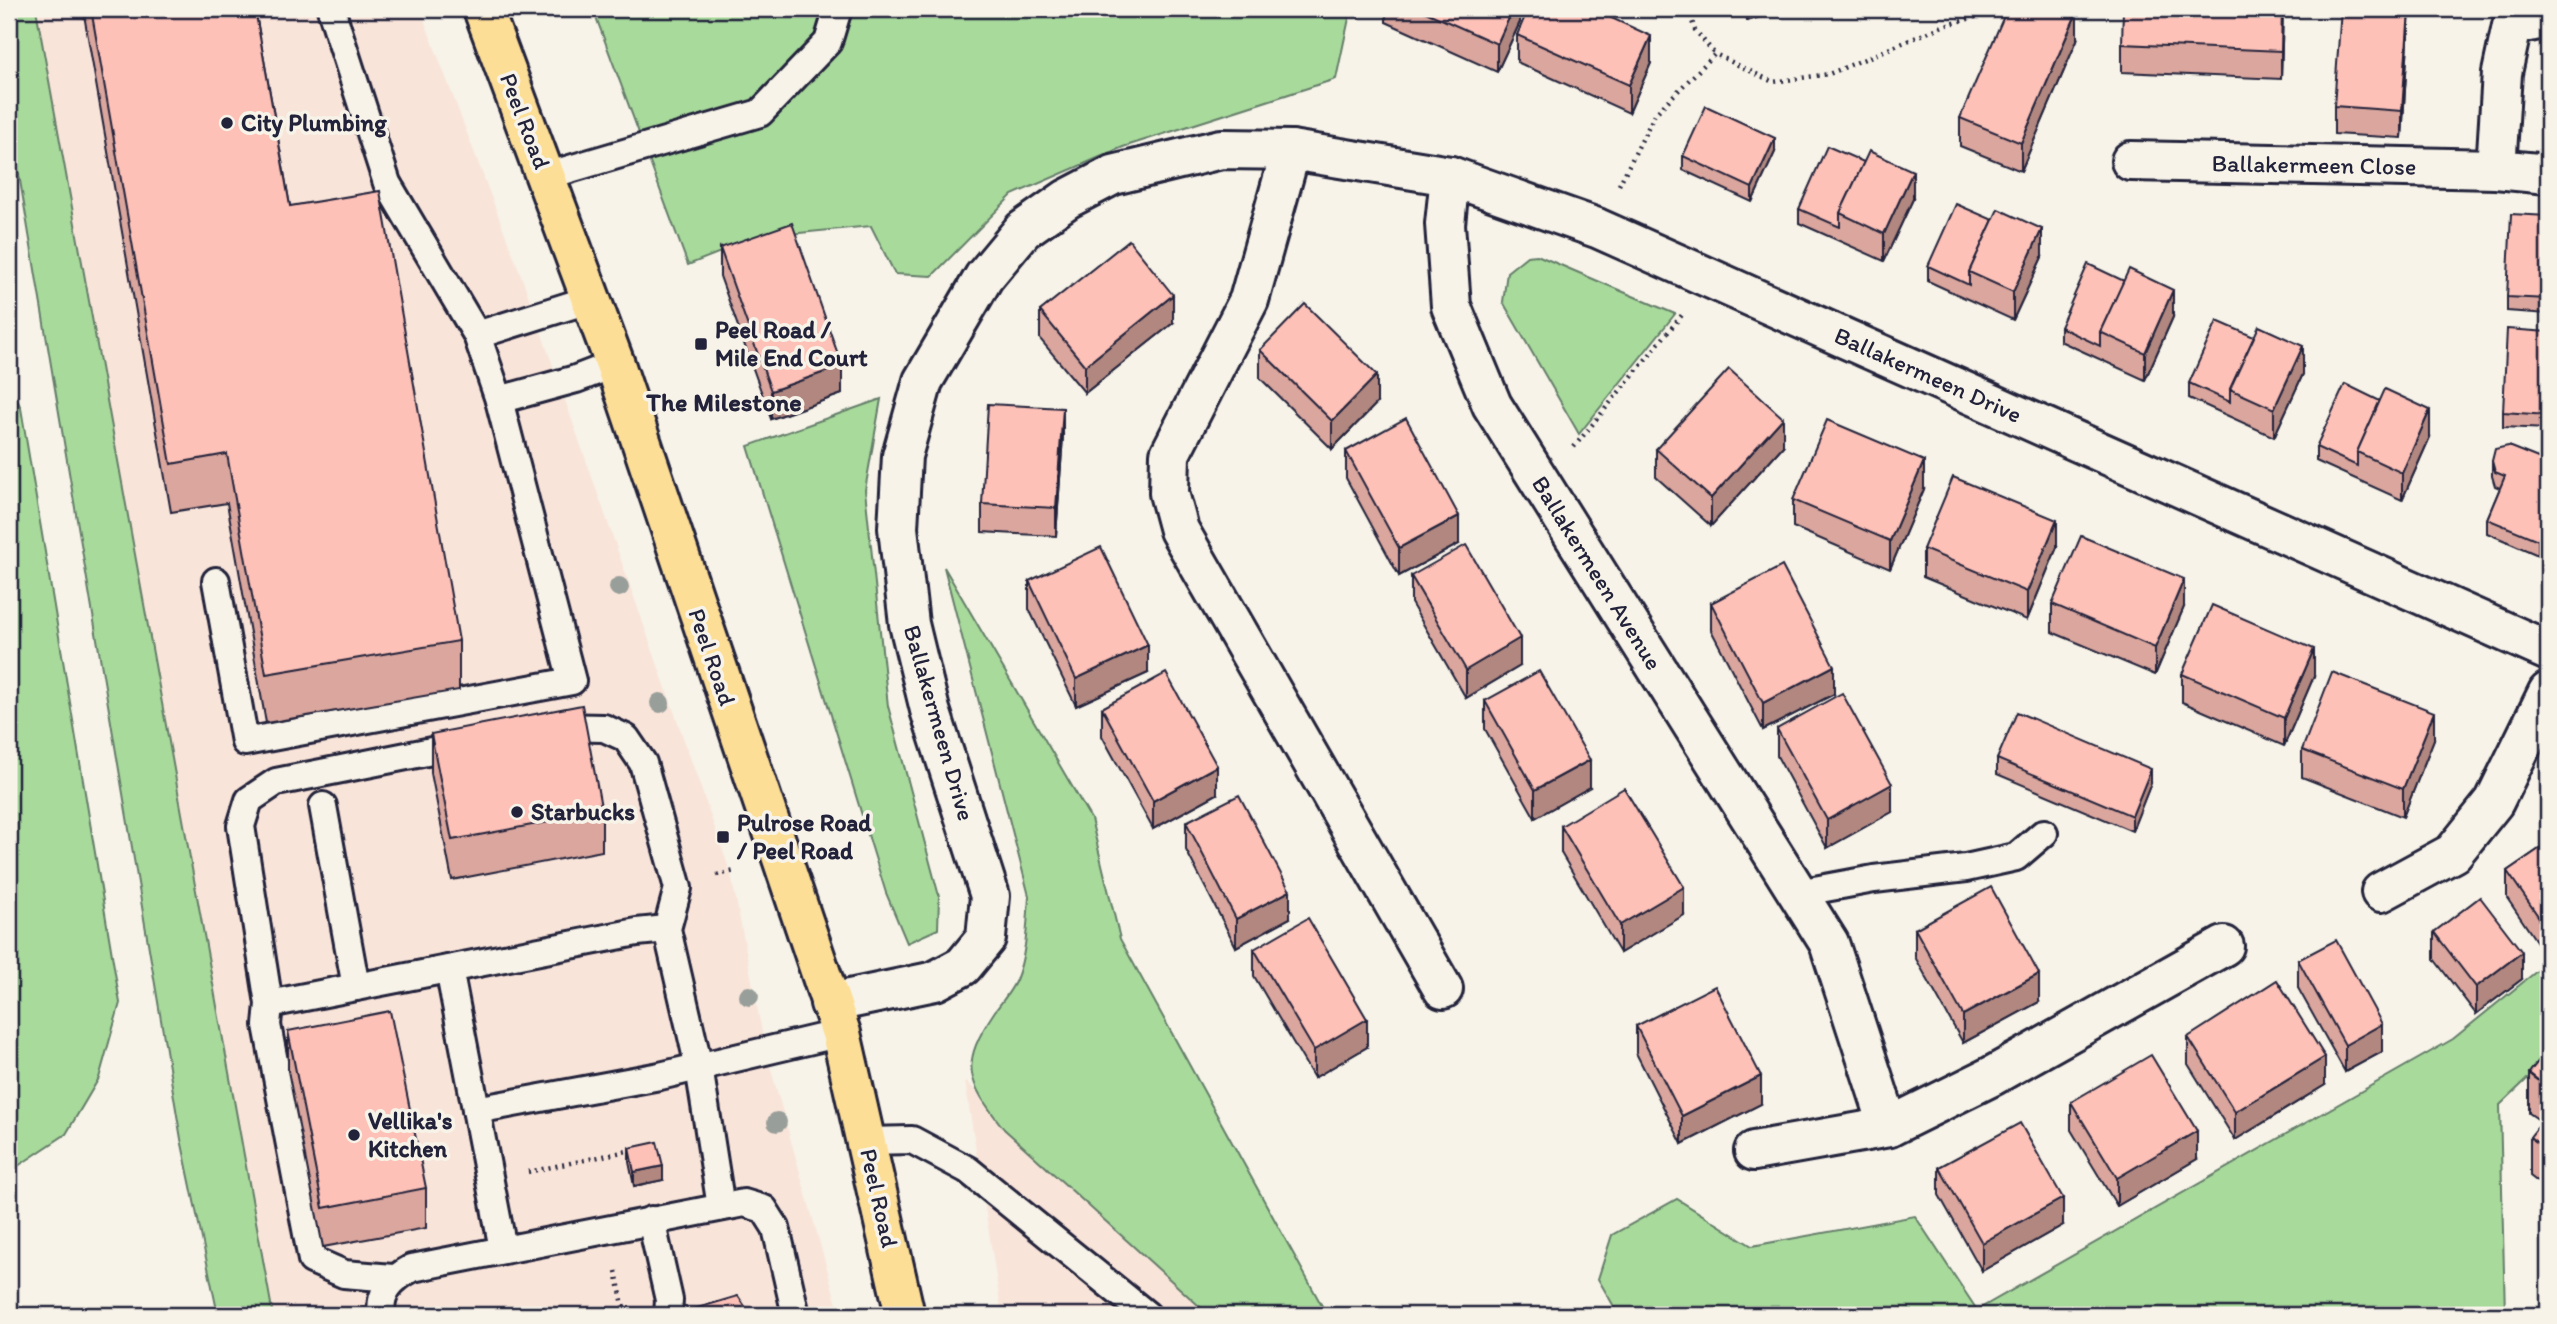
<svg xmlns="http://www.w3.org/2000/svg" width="2557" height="1324" font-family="Itim,sans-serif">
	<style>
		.built { fill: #f9e4d9 }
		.green { fill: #a8da9b; stroke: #657e6b; stroke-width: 2 }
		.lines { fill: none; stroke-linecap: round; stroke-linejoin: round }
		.lane-casing { stroke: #22223b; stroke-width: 32 }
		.street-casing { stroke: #22223b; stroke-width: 44 }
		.highway-casing { stroke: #22223b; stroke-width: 44 }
		.path { stroke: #22223b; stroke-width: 4.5; stroke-dasharray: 2 5; stroke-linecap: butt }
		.lane { stroke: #f7f3e8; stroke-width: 26 }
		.street { stroke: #f7f3e8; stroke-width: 38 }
		.highway { stroke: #fdde96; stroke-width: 38 }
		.tree { fill: #989e99 }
		.wall { fill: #daa69d; stroke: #22223b; stroke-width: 2 }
		.shaded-wall { fill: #b18780; stroke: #22223b; stroke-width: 2 }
		.building { fill: #fdc1b7; stroke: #22223b; stroke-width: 2 }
		.poi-dot { fill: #22223b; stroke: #f7f3e8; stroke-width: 2.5 }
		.labels { text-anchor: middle; stroke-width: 7; stroke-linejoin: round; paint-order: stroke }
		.street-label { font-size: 24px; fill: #22223b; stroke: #f7f3e8 }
		.poi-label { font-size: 24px; font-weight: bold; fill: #22223b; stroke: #f7f3e8; text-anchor: start }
		.neighbourhood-label { font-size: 26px; font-weight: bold; fill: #22223b; stroke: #f7f3e8 }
	</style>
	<rect width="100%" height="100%" fill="#f7f3e8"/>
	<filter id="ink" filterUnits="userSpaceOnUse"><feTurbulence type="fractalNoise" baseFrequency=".0143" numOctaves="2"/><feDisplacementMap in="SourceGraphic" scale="14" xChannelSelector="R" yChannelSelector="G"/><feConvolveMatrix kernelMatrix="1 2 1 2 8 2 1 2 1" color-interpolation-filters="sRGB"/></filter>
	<g filter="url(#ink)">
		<g class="built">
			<path d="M36,9H420L525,286L731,874L766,1052L840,1315H273Z"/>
			<path d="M965,1081L1242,1315H1002Z"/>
		</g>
		<g class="green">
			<path d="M9,9H36L273,1315H218L181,1139L9,115Z"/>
			<path d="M593,9H1351L1336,79L1123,147L1012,195L932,276L895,274L871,226L758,237L688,265Z"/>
			<path d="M1537,255L1675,314L1579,434L1503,302L1507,272L1527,256Z"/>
			<path d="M9,382L21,408L120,1003L99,1078L66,1134L9,1172Z"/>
			<path d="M881,399L865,490L888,706L939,896L938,929L907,943L886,893L748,446Z"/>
			<path d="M944,567L1091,819L1120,939L1327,1315H1209L1004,1129C966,1080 959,1065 995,1011C1002,1002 1011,991 1016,980C1027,953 1027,924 1029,896Z"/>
			<path d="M2548,962V1059L2500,1105L2505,1315H1619L1598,1279L1612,1235L1677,1199L1752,1246L1915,1216L1977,1310L2453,1039Z"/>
		</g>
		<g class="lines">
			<defs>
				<g id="lane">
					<path d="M546,176L760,113L828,42L838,9"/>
					<path d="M477,335L591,299"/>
					<path d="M499,400L576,379L615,364"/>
					<path d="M216,581L245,742L572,681L499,400L477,335L387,183L331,9"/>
					<path d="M553,727L604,728L626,738L643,763L678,888L667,929L699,1067L721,1207"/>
					<path d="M323,806L356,987"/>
					<path d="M1798,893L1874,879L1966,868L2016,857L2044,833"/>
					<path d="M449,969L503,1249"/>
					<path d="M269,1004L637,932L667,929"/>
					<path d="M476,1110L660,1076L841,1033"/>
					<path d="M866,1141L912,1140L968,1170L1147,1315"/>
					<path d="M651,1220L669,1300L668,1315"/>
					<path d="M393,1278L344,1274L312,1260L267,1025L269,1004L241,826L249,800L276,782L467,744"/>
					<path d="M382,1315C378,1292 393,1278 412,1268L744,1203L764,1209L776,1228L796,1315"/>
				</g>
				<g id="street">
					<path d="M1291,150L1249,300L1170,454L1169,493L1179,530L1443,989"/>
					<path d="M2131,161L2496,169L2548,174"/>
					<path d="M2496,169L2502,73L2512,26L2538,20L2548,21"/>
					<path d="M1450,176L1445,224L1451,306L1492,405L1829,943L1889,1127"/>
					<path d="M2381,892L2453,853L2494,802L2548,692"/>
					<path d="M830,1003L935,981L963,966L986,938L990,896L930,710L909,624L898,528L902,456L923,381L984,277L1023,230L1067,199L1113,175L1221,149L1291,150L1450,176L1597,228L2548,651"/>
					<path d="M1754,1151L1889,1127L1992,1076L2224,946"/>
				</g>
				<path id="highway" d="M483,9L615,364L841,1033L905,1315"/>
			</defs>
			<use href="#lane" class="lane-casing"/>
			<use href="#street" class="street-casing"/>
			<use href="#highway" class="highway-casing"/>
			<g class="path">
				<path d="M1688,9L1695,30L1715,54"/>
				<path d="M1619,185L1655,114L1715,54L1773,82L1829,74L1943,26L2004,9"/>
				<path d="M1574,447L1682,315"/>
				<path d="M717,875L735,871"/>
				<path d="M528,1172L632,1150"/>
				<path d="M616,1271L624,1310"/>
			</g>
			<use href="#lane" class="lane"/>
			<use href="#street" class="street"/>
			<use href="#highway" class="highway"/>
		</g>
		<g class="tree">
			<circle cx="619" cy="587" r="10"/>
			<circle cx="660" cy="703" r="10"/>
			<circle cx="749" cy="996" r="10"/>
			<circle cx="777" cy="1122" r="10"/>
		</g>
		<g class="wall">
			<path d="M83,9H255L290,206L459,641V690L266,723L227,503L171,512Z"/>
			<path d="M1386,9H1520V22L1497,72L1386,22Z"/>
			<path d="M1743,9H1784L1747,21Z"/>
			<path d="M2283,9L2281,79L2122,72V44Z"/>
			<path d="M2410,9L2402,138L2334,134V106Z"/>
			<path d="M1517,35L1651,63L1629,113L1517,62Z"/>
			<path d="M2077,40L2021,171L1960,146V118Z"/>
			<path d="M1775,152L1752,202L1683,170V156Z"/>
			<path d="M1913,199L1884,261L1799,223V209Z"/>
			<path d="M2548,216V314L2507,311V297Z"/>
			<path d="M720,248L842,394L771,419L720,276Z"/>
			<path d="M2042,257L2013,320L1928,281V266Z"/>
			<path d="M1040,311L1173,323L1085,393L1040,339Z"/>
			<path d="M2173,317L2145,380L2060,341V327Z"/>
			<path d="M2548,332V429L2503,427V412Z"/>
			<path d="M2254,337L2303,374L2274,437L2189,398V383Z"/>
			<path d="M1260,350L1377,403L1332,449L1260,378Z"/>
			<path d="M1063,436L1056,536L982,532V504Z"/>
			<path d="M2430,437L2402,500L2316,461V447Z"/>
			<path d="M1783,446L1711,526L1656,477V449Z"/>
			<path d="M1346,451L1459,544L1399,576L1346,478Z"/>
			<path d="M2492,461L2548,462L2538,555L2487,533V519L2500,488L2495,486L2492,476Z"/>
			<path d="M1924,489L1890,569L1793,527V500Z"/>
			<path d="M2057,547L2027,620L1923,577V549Z"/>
			<path d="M1411,576L1520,666L1466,698L1411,603Z"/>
			<path d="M1029,581L1148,673L1076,706L1029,609Z"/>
			<path d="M1711,603L1834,694L1763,730L1711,630Z"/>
			<path d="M2052,604L2184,607L2155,675L2052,632Z"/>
			<path d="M2182,674L2314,676L2284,746L2182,702Z"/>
			<path d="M1485,701L1590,787L1535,818L1485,729Z"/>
			<path d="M1102,708L1217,794L1153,829L1102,736Z"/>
			<path d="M1777,729L1892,812L1827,848L1777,756Z"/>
			<path d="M431,734L602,812V851L452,880L431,773Z"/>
			<path d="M2434,739L2403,817L2302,777V750Z"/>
			<path d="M1997,759L2151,783L2132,831L1997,774Z"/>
			<path d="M1186,822L1290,918L1236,947L1186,850Z"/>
			<path d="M1561,826L1684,915L1620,953L1561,853Z"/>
			<path d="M2548,843L2545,954L2507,898V871Z"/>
			<path d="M1915,929L2039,1002L1963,1043L1915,957Z"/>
			<path d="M2434,932L2522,979L2476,1014L2434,959Z"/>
			<path d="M1254,949L1367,1047L1314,1078L1254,976Z"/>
			<path d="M2298,960L2382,1052L2345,1072L2298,988Z"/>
			<path d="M1636,1026L1761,1104L1682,1144L1636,1053Z"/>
			<path d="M288,1031L426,1188V1228L323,1247L288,1071Z"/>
			<path d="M2188,1037L2325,1085L2235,1140L2188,1064Z"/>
			<path d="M2548,1049V1190L2530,1176V1137L2542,1122L2529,1113V1073Z"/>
			<path d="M2071,1102L2197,1159L2117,1206L2071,1130Z"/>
			<path d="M629,1148L663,1180L634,1186L629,1162Z"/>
			<path d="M1939,1167L2063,1225L1982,1271L1939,1195Z"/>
		</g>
		<g class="shaded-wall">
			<path d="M1513,9H1520V22L1497,72V44Z"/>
			<path d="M1747,9H1784L1747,21Z"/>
			<path d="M2282,9H2283L2281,79V51Z"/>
			<path d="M2409,9H2410L2402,138V111Z"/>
			<path d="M2077,12V40L2021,171V143Z"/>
			<path d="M1651,36V63L1629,113V85Z"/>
			<path d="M1775,138V152L1752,202V188Z"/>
			<path d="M1913,171V199L1884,261V234Z"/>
			<path d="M2042,229V257L2013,320V292Z"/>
			<path d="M2173,290V317L2145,380V353Z"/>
			<path d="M1173,295V323L1085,393V366Z"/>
			<path d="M2303,346V374L2274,437V409Z"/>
			<path d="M842,366V394L771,419V391Z"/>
			<path d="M1377,375V403L1332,449V421Z"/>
			<path d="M1063,408V436L1056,536V508Z"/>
			<path d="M2430,410V437L2402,500V473Z"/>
			<path d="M1783,418V446L1711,526V498Z"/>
			<path d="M1924,461V489L1890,569V541Z"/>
			<path d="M1459,516V544L1399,576V548Z"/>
			<path d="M2548,516V530L2538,555V540Z"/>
			<path d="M2057,520V547L2027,620V592Z"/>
			<path d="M2184,579V607L2155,675V648Z"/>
			<path d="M1520,638V666L1466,698V670Z"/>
			<path d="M1148,645V673L1076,706V679Z"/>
			<path d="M2314,649V676L2284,746V718Z"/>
			<path d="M1834,666V694L1763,730V703Z"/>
			<path d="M2434,712V739L2403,817V789Z"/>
			<path d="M1590,760V787L1535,818V790Z"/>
			<path d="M1217,766V794L1153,829V801Z"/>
			<path d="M2151,769V783L2132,831V816Z"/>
			<path d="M1892,784V812L1827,848V820Z"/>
			<path d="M1684,887V915L1620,953V925Z"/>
			<path d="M1290,891V918L1236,947V919Z"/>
			<path d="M2548,924V952L2545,954V926Z"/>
			<path d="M2522,952V979L2476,1014V987Z"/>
			<path d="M2039,974V1002L1963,1043V1015Z"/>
			<path d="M1367,1019V1047L1314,1078V1050Z"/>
			<path d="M2382,1024V1052L2345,1072V1045Z"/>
			<path d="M2325,1057V1085L2235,1140V1112Z"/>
			<path d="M1761,1076V1104L1682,1144V1116Z"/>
			<path d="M2197,1131V1159L2117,1206V1178Z"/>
			<path d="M663,1166V1180L634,1186V1172Z"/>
			<path d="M2063,1198V1225L1982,1271V1243Z"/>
		</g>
		<g class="building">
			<path d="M91,9H255L290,206L380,191L459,641L266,674L227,454L171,464Z"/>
			<path d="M1419,9H1513L1497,44Z"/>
			<path d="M1528,9H1592L1651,36L1629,85L1517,35Z"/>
			<path d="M2007,9H2069L2077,12L2021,143L1960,118Z"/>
			<path d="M2123,9H2282L2281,51L2122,44Z"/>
			<path d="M2341,9H2409L2402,111L2334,106Z"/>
			<path d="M1706,106L1775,138L1752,188L1683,156Z"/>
			<path d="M1827,146L1864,162L1840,213V227L1799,209Z"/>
			<path d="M1869,151L1913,171L1884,234L1840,213Z"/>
			<path d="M1956,204L1993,220L1969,272V285L1928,266Z"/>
			<path d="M1998,209L2042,229L2013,292L1969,272Z"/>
			<path d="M2511,214L2548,216V299L2507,297Z"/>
			<path d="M792,223L842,366L771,391L720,248Z"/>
			<path d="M1129,240L1173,295L1085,366L1040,311Z"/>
			<path d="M2088,264L2124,281L2100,332V346L2060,327Z"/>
			<path d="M2129,269L2173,290L2145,353L2100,332Z"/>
			<path d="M1305,304L1377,375L1332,421L1260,350Z"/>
			<path d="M2217,321L2254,337L2230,389V402L2189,383Z"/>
			<path d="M2259,326L2303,346L2274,409L2230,389Z"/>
			<path d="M2507,329L2548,332V415L2503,412Z"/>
			<path d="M1729,369L1783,418L1711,498L1656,449Z"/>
			<path d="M2345,384L2380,401L2357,452V466L2316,447Z"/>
			<path d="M2385,389L2430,410L2402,473L2357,452Z"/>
			<path d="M988,404L1063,408L1056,508L982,504Z"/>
			<path d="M1406,418L1459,516L1399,548L1346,451Z"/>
			<path d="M1827,420L1924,461L1890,541L1793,500Z"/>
			<path d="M2508,446L2548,462V516L2538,540L2487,519L2505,476L2495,472L2492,461L2495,449Z"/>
			<path d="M1953,477L2057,520L2027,592L1923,549Z"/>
			<path d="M2081,536L2184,579L2155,648L2052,604Z"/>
			<path d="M1466,545L1520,638L1466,670L1411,576Z"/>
			<path d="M1101,547L1148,645L1076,679L1029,581Z"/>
			<path d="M1782,566L1834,666L1763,703L1711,603Z"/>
			<path d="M2212,605L2314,649L2284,718L2182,674Z"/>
			<path d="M1539,671L1590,760L1535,790L1485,701Z"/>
			<path d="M2332,672L2434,712L2403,789L2302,750Z"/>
			<path d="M1166,673L1217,766L1153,801L1102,708Z"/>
			<path d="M1842,693L1892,784L1827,820L1777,729Z"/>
			<path d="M582,705L602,812L452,840L431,734Z"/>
			<path d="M2017,712L2151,769L2132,816L1997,759Z"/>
			<path d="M1624,788L1684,887L1620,925L1561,826Z"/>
			<path d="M1239,795L1290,891L1236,919L1186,822Z"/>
			<path d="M2548,843V924L2545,926L2507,871Z"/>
			<path d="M1991,887L2039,974L1963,1015L1915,929Z"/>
			<path d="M2480,897L2522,952L2476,987L2434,932Z"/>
			<path d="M1308,918L1367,1019L1314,1050L1254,949Z"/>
			<path d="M2336,940L2382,1024L2345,1045L2298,960Z"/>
			<path d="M2277,980L2325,1057L2235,1112L2188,1037Z"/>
			<path d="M1715,986L1761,1076L1682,1116L1636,1026Z"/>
			<path d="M390,1011L426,1188L323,1208L288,1031Z"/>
			<path d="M2548,1049V1088L2529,1073Z"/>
			<path d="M2151,1055L2197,1131L2117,1178L2071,1102Z"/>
			<path d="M2548,1114V1151L2530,1137Z"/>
			<path d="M2020,1123L2063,1198L1982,1243L1939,1167Z"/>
			<path d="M657,1142L663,1166L634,1172L629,1148Z"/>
			<path d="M738,1296L751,1315H674Z"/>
		</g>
	</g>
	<g class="poi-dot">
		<circle cx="227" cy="123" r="7"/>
		<rect x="694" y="337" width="14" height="14" rx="3.5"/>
		<circle cx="517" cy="812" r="7"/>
		<rect x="716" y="830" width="14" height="14" rx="3.5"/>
		<circle cx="354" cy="1135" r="7"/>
	</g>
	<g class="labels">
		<g class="street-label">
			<text transform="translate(525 121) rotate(69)" y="8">Peel Road</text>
			<text transform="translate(2314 165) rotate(1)" y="8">Ballakermeen Close</text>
			<text transform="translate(1928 375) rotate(24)" y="8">Ballakermeen Drive</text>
			<text transform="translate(1597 573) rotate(58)" y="8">Ballakermeen Avenue</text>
			<text transform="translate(712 657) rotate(71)" y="8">Peel Road</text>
			<text transform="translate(939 723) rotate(74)" y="8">Ballakermeen Drive</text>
			<text transform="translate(879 1198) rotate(77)" y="8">Peel Road</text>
		</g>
		<g class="poi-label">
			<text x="241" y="131">City Plumbing</text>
			<text x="715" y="338">Peel Road /<tspan x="715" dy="28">Mile End Court</tspan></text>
			<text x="531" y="820">Starbucks</text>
			<text x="737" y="831">Pulrose Road<tspan x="737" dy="28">/ Peel Road</tspan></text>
			<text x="368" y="1129">Vellika's<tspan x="368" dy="28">Kitchen</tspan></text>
		</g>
		<g class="neighbourhood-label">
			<text x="724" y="411">The Milestone</text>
		</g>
	</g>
	<rect width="2557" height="1324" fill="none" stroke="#f7f3e8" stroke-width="35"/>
	<rect x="18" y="18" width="2522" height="1289" fill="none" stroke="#22223b" stroke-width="2.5" filter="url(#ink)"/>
</svg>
